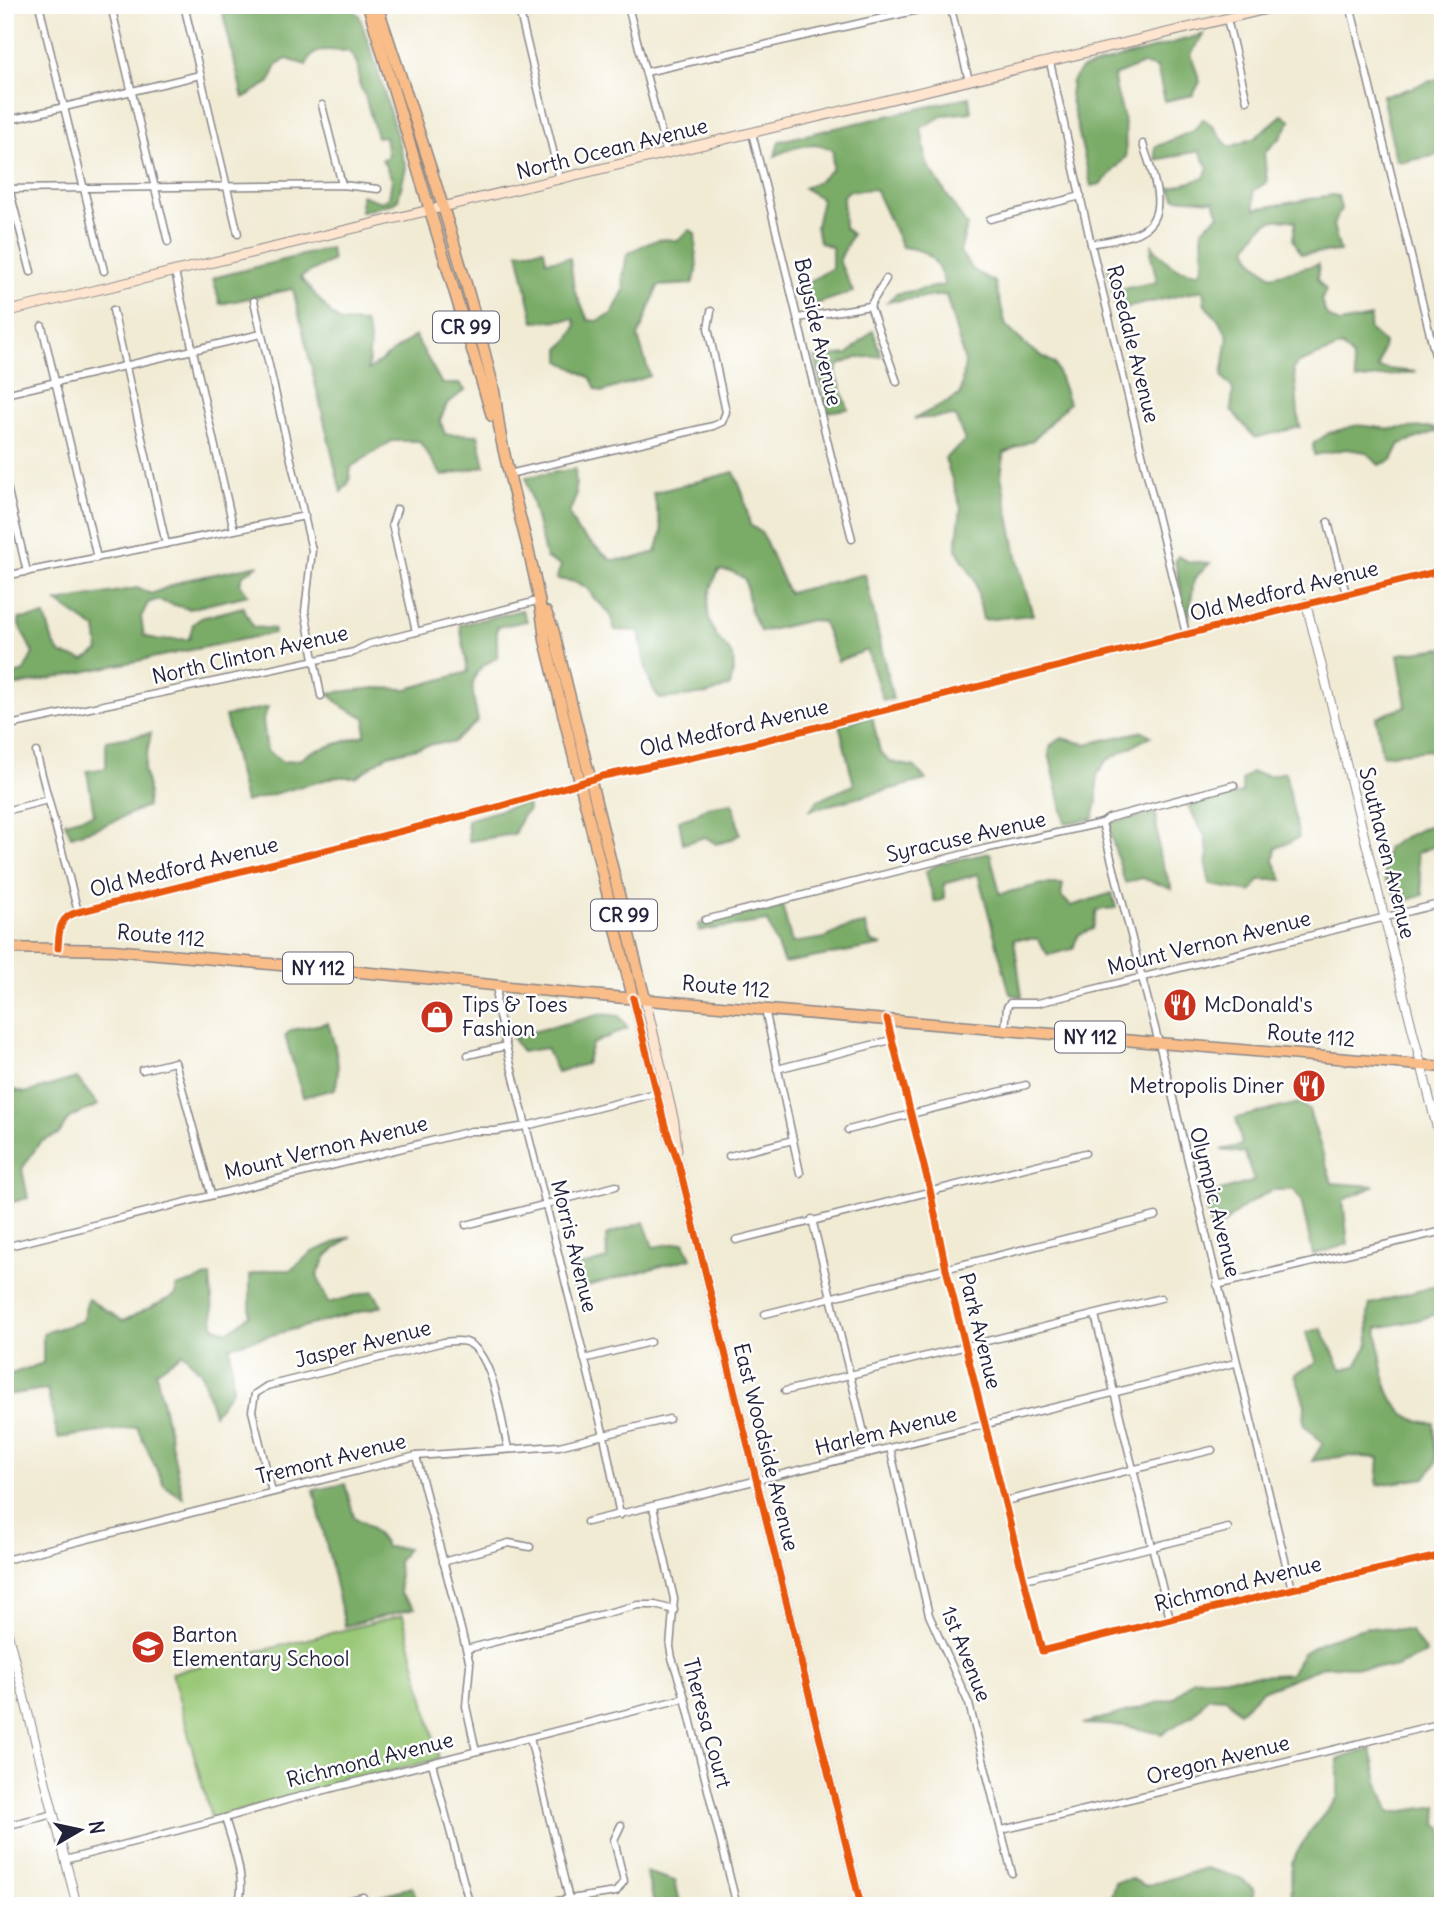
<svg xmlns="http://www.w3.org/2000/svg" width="1448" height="1911" font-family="Delius,sans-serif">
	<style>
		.green { fill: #99c877; stroke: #5e7559; stroke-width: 2 }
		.forest { fill: #7aac68; stroke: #4e6752; stroke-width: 2 }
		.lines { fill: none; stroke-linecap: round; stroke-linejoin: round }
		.minor-casing { stroke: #8a8688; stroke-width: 9 }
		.tertiary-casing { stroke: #8a8688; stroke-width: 10 }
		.secondary-casing { stroke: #8a8688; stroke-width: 11 }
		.primary-casing { stroke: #8a8688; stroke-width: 13 }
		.minor { stroke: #fff; stroke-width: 6 }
		.tertiary { stroke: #fff; stroke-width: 8 }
		.secondary { stroke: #fde5d0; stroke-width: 9 }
		.primary { stroke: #f9bd89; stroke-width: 10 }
		.cycleway-casing { stroke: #fff; stroke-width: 11 }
		.cycleway { stroke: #e8590c; stroke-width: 7 }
		.labels { text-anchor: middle; stroke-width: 5; stroke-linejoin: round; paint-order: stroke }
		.shield { fill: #fff; stroke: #646476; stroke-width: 2 }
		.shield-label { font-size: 19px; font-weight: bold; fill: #22223b }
		.street-label { font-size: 21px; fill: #22223b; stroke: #fff }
		.poi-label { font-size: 21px; fill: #22223b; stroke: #fff; text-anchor: start }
	</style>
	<rect width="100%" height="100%" fill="#fff"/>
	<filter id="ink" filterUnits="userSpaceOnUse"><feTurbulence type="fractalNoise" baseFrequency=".0143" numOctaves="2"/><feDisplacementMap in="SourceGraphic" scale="14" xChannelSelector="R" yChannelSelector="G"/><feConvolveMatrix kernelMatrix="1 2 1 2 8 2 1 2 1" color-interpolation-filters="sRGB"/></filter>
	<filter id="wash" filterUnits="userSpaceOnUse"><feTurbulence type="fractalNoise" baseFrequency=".00686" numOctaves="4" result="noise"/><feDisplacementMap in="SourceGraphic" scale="28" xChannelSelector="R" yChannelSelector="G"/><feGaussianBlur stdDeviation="1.57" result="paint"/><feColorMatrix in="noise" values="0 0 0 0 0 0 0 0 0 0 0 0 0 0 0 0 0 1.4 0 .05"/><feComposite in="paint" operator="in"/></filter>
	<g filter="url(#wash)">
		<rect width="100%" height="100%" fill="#f1ebd4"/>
		<path class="green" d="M403,1615L439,1759L211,1818L172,1673Z"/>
		<g class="forest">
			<path d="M221,5H353L355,12L359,15L377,68L406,168L398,199L394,203L361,212V195L381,202L389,198L392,179L382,159L388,157L385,136L377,137L364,93C352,78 367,70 348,51C329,51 316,44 306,65L287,59L278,63L269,83L243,98Z"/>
			<path d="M1204,34L1191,54L1200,82L1193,95L1165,101L1157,68L1143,64L1114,76C1115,96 1124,109 1125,127C1126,137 1125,146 1126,157L1101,184L1091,186L1070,95L1072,81L1081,69Z"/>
			<path d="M1443,77V125L1439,133L1443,154L1402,162L1396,160L1382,95L1396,93Z"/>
			<path d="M969,97L971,112L944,115L921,128L927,164L967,226L960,252L973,270L995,282L1006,326L1028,347L1055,364L1069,403L1033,440L1004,453L1001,476L1020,571L1033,615L983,620L975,580L956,549L961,508L945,458L965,441L955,416L914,419L960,395L965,363L946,295L887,302L896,294L945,285C936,259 931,250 902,247L875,189L849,191L843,196L844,228L852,234L839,261L853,292L807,307L801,287L832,268V247L819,242L816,226L822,199L804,188L819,181L832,169L833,150C814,141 792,147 775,156L779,141Z"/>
			<path d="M1282,115L1291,120L1280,138L1264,153L1267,182L1253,191L1255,209L1332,195L1338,196L1341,209L1333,225L1340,251L1301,254L1293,239L1296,221C1268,215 1260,225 1247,248L1254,262L1271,276L1319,264L1317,279L1326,290L1321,301L1327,316L1339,323L1371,317L1369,329L1384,343L1378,368L1416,372L1356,380L1352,357L1342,346L1299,363L1293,369C1298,389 1296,407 1300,427L1255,438L1231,410L1233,389L1222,376L1228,336L1220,322L1205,305L1203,290L1116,310L1108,267L1114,263L1121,289L1157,282L1151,255L1152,245C1167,264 1175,271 1200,273L1203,261L1202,229L1219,215L1214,201L1175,198L1170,188L1204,178L1208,167L1199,151L1156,160L1155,147L1193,131L1203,119C1218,127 1217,137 1230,147L1255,138Z"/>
			<path d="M690,230L695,233L697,271L692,284L658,286L638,337L650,376L602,392L596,389L591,378L560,361V348L568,341L576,326L574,319L534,322L518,252L544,249L546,261L570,258L574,289L588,320L597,321L612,314L624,290L623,277L627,254C643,245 659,235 677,241Z"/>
			<path d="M330,248L333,260L300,277L332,315L341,322L365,323L370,339L368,370L415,336L442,384H460L465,390L447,404L440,420L445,434L478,435L485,466L442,476L419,441H392L351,467L349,482L341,492L293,289L220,304L213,278Z"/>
			<path d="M873,330L881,356L856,358L839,365L836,373L848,409L827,412L815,357L848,354Z"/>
			<path d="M1357,425L1389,429L1427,427L1441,430L1400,444L1392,460L1379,465L1366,452L1346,449L1314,455L1313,444L1329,433Z"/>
			<path d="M575,469L576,496L569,514L578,532L611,560L632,559L656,552L662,531L653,493L734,472L743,494L750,525L762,533L788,593L865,574L893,699L883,700L867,650L838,661L823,622L811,620L761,632L751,613L745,579L733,572L719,570C707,593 702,614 717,637C722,644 731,650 733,659C735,668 732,677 730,686L708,694L660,699C645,681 643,653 639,631L615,630L609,612L594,598L587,588L576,582L556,579L561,566L546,558L526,477Z"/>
			<path d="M1178,556L1189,562L1210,563L1194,579L1188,625L1175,561Z"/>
			<path d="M259,565L243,575L240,583L248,595L189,609L156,600L148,603L141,617L144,636L158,640L189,639L193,624L201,618L243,607L253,627L274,629V633L5,688V677L24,671L33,653L19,625V619L45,616L53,642L61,654L84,660L99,651L96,629L57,602L137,588L151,594L185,580Z"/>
			<path d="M522,610L527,621L497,627V658C465,671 472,691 478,721L452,743H438L388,755L356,777H335L245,802L225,716L268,707L263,720L267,751L283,762L301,759L311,752L365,735L366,718L343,707L328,693L375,688L407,689L468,672L460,625Z"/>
			<path d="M1443,648V806L1431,750L1382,755L1376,718L1406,706L1398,654Z"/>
			<path d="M872,717L880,752L891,762L915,767L926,780L810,810L818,800L854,785L839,724Z"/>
			<path d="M1143,731L1151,736L1106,761L1097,775V802L1093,819L1065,823L1049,753L1051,745L1062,738L1086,744Z"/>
			<path d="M151,733L144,770L148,788L147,806L103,826L71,836L65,822L94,814L87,771L106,768V741Z"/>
			<path d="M1252,772L1269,776L1285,772L1299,838L1276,848L1274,861L1283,880H1260L1251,892L1210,885L1206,865L1208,853L1205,836L1188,806L1242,793V780Z"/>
			<path d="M527,802L528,811L522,816L514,834L469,841L467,820Z"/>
			<path d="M733,803L740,834L731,840L716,844L705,837L683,844L679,820L691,817L707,807Z"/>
			<path d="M1156,813L1159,854L1172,889L1142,878L1125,883L1109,829L1112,822Z"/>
			<path d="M1443,819V843L1417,853L1423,895L1401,902L1384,878L1387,848L1402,838Z"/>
			<path d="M990,853L1000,894L1043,884H1063L1061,896L1071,906L1112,893L1116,908L1097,910L1093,929L1078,935L1073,949L1048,955L1038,939H1014L1022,997L1010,994L978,874L944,884V899L935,902L925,872L938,864Z"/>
			<path d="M782,905L792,943L825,938L845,928L865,924L871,942L883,945L784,963L767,921L699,931V924Z"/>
			<path d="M602,1014L619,1016L628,1028L592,1044L586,1064L557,1072L546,1048L522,1052L512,1037Z"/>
			<path d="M328,1023C335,1046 342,1065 335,1089L303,1097L285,1036L291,1030Z"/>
			<path d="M77,1078L98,1105L69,1118L59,1134L40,1142L22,1169L28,1198L5,1204V1151L8,1129L5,1128V1087L25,1093Z"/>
			<path d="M1299,1103L1309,1110L1332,1183L1375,1186L1343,1200L1348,1244L1313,1255L1301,1200L1294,1190H1272L1243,1207L1212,1234L1204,1196L1254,1181L1245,1153L1221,1150L1242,1145L1236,1118Z"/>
			<path d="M644,1222L653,1247L684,1242L691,1258L573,1290L575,1268L607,1259L606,1235Z"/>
			<path d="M351,1236L327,1256L317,1275L328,1303L373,1291L382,1306L230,1346L233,1389L214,1414L201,1372L183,1353L156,1372L183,1498L164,1485L137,1427L58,1438L47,1389L5,1395V1376L43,1363V1333L82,1321L88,1299L123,1321L176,1295V1287L210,1276L214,1326L228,1332L250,1315V1275L268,1270H291L312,1252Z"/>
			<path d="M1443,1284V1312L1418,1320L1377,1328C1383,1367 1382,1422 1434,1423L1436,1463L1425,1478L1377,1485L1379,1458L1346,1456L1312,1461L1323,1443L1304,1425L1305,1405L1295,1374L1317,1362L1306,1333L1321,1328L1341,1369L1356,1366L1369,1343L1368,1313L1370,1304Z"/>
			<path d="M345,1484L354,1517C367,1524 379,1534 386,1547L407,1548L398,1562L400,1594L415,1608L345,1626L314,1490Z"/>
			<path d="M1367,1627L1411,1631L1426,1653L1395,1668L1325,1666L1262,1691L1239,1712L1226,1698L1208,1697L1194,1714L1162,1734L1125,1726L1083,1724L1174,1698L1193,1679L1290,1674L1303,1653L1323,1641Z"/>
			<path d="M1371,1749L1378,1781L1390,1813L1438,1806L1437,1825L1443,1827V1895L1423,1906H1292L1291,1863L1308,1834L1338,1797V1759Z"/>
			<path d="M1206,1868L1240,1878L1253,1889L1256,1906H1102L1110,1899L1115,1882L1132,1879L1146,1886Z"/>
			<path d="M646,1872L675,1881L681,1906H655Z"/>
			<path d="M412,1887L419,1906H341Z"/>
		</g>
	</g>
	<g filter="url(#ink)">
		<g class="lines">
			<defs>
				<g id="minor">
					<path d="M39,5L104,271"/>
					<path d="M184,5L238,234"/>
					<path d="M518,5L560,180"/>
					<path d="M950,5L969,81"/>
					<path d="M1350,5L1443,388"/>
					<path d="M112,10L168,242"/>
					<path d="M629,10L667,154"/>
					<path d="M1227,19L1247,101"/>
					<path d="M1050,62L1091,244L1186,634"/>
					<path d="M646,72L940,5"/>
					<path d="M322,105L342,185"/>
					<path d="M5,121L200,75"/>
					<path d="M752,133C786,268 817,404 852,539"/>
					<path d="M5,173L31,272"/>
					<path d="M5,189L342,185L378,189"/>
					<path d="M990,219L1081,196"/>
					<path d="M1091,244C1106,241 1125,239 1139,232C1173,216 1151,171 1143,144"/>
					<path d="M175,272L234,530"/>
					<path d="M254,301L312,550L305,611L321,696"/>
					<path d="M870,306L897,382"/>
					<path d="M870,306L886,279"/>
					<path d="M113,310L166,544"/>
					<path d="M798,318L870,306"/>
					<path d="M42,326L97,558"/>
					<path d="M5,394L261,334"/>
					<path d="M509,474L713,426L722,422L726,412L708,328L711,311"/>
					<path d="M5,478L27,572"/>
					<path d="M397,509L392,524L416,632"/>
					<path d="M1328,522L1346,594"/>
					<path d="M5,576L305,516"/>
					<path d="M5,726L354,652L369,644L541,600"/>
					<path d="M36,752L78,912"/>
					<path d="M5,811L48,800"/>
					<path d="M1102,823L1171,1090L1292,1589"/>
					<path d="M705,920L984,849L1102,823L1109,818L1234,785"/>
					<path d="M498,986L496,1003L506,1046L604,1436L620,1515"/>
					<path d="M765,1009L800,1173"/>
					<path d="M887,1019L930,1190L946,1269L1042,1651L1292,1589L1443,1555"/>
					<path d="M1005,1030L1007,1007L1010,1003H1038L1443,903"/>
					<path d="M468,1055L506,1046"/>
					<path d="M777,1069L891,1040"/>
					<path d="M142,1070L175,1062L211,1194"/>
					<path d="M848,1130L1026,1085"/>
					<path d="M729,1156L793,1140"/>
					<path d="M812,1219L869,1453"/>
					<path d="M466,1225L616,1186"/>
					<path d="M736,1240L1085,1153"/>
					<path d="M5,1247L471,1131H495L526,1126L656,1093"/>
					<path d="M1217,1285L1443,1231"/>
					<path d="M765,1314L1156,1216"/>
					<path d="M1095,1315L1170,1619"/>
					<path d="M584,1359L650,1342"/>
					<path d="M785,1391L1161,1298"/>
					<path d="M890,1448L929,1615L969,1704L1012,1873"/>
					<path d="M416,1456L470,1664L466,1706L476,1751"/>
					<path d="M272,1492L252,1411L255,1394L267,1386L444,1342C451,1341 459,1340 466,1342C494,1352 501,1422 508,1448"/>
					<path d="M1005,1501L1212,1450"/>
					<path d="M653,1507L674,1599L670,1647L672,1658L685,1698L737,1906"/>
					<path d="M587,1522L1235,1363"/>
					<path d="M5,1560L416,1456L559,1446L669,1419"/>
					<path d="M443,1562L509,1543L530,1547"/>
					<path d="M1025,1579L1228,1528"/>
					<path d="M467,1649L638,1605H655L674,1610"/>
					<path d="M530,1738L569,1899"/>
					<path d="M432,1763L470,1906"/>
					<path d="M225,1818C231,1840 250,1887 236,1906"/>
					<path d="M5,1826L54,1814"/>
					<path d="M1002,1830L1443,1723"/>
					<path d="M65,1860L225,1818L290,1799L685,1698"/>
					<path d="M240,1900L250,1906"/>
					<path d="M325,1906L363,1897"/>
					<path d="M524,1906L616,1892L624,1881L614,1840L621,1825"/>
				</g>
				<g id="tertiary">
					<path d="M1306,603L1443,1152"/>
					<path d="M58,948C59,930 59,917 78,912L494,808L603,776L722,751L1443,570"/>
					<path d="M5,1622L77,1906"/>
				</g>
				<g id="secondary">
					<path d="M5,312L1283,5"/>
					<path d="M633,998L665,1126L679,1165L861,1906"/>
					<path d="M645,999L674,1122L677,1150"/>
				</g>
				<g id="primary">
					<path d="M368,5L492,416"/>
					<path d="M377,5C419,131 462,257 493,386C497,405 498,424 502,443C516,509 538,573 545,640L633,998"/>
					<path d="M546,612L553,629L645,999"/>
					<path d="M5,948L113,950L404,976L578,994L1443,1067"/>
				</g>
			</defs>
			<use href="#minor" class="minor-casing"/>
			<use href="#tertiary" class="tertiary-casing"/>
			<use href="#secondary" class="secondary-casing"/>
			<use href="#primary" class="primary-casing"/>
			<use href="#minor" class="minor"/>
			<use href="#tertiary" class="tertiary"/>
			<use href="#secondary" class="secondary"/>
			<use href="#primary" class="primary"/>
			<defs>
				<g id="cycleway">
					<path d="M58,948C59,930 59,917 78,912L494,808L603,776L722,751L1443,570"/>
					<path d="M633,998L665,1126L679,1165L861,1906"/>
					<path d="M887,1019L930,1190L946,1269L1042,1651L1292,1589L1443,1555"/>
				</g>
			</defs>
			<use href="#cycleway" class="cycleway-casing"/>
			<use href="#cycleway" class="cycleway"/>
		</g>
	</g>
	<defs>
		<symbol id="restaurant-disc" viewBox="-11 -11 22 22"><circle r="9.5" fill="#c8321e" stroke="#fff"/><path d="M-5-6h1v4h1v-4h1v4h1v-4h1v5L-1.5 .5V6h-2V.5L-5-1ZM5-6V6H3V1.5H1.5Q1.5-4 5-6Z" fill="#fff"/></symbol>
		<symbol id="shop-disc" viewBox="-11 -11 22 22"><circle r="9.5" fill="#c8321e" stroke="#fff"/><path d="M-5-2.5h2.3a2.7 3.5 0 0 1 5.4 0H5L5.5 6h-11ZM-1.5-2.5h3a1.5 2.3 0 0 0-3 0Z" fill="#fff"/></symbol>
		<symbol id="school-disc" viewBox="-11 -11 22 22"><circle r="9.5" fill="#c8321e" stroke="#fff"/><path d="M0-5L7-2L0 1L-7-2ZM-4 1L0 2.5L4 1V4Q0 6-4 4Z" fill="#fff"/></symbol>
	</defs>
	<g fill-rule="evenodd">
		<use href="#restaurant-disc" x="1161" y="986" width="38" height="38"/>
		<use href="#shop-disc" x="418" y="998" width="38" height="38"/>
		<use href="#restaurant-disc" x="1290" y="1067" width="38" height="38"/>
		<use href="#school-disc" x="129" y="1628" width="38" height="38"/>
	</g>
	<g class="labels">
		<g class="shield">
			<rect x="433" y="311.5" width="66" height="31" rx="5"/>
			<rect x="591" y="899.5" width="66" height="31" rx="5"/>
			<rect x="283" y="952.5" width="70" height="31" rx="5"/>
			<rect x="1055" y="1021.5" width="70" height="31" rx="5"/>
		</g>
		<g class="shield-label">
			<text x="466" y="334">CR 99</text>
			<text x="624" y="922">CR 99</text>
			<text x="318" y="975">NY 112</text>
			<text x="1090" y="1044">NY 112</text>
		</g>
		<g class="street-label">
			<text transform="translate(612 149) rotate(-14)" y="7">North Ocean Avenue</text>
			<text transform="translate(818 332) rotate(77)" y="7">Bayside Avenue</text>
			<text transform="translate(1133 344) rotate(76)" y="7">Rosedale Avenue</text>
			<text transform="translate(1284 591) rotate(-14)" y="7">Old Medford Avenue</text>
			<text transform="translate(250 655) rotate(-13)" y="7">North Clinton Avenue</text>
			<text transform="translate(734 728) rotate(-13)" y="7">Old Medford Avenue</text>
			<text transform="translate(966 837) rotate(-13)" y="7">Syracuse Avenue</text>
			<text transform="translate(1387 853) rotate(76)" y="7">Southaven Avenue</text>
			<text transform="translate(184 867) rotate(-14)" y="7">Old Medford Avenue</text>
			<text transform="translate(161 936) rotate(5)" y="7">Route 112</text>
			<text transform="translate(1209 943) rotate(-14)" y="7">Mount Vernon Avenue</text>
			<text transform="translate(726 987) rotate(5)" y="7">Route 112</text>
			<text transform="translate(1311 1036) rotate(5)" y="7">Route 112</text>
			<text transform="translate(326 1148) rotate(-14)" y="7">Mount Vernon Avenue</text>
			<text transform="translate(1215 1202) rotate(76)" y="7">Olympic Avenue</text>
			<text transform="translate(574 1246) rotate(76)" y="7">Morris Avenue</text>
			<text transform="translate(980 1331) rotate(76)" y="7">Park Avenue</text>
			<text transform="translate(363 1344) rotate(-14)" y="7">Jasper Avenue</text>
			<text transform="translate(886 1431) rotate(-14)" y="7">Harlem Avenue</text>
			<text transform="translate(766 1447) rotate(76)" y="7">East Woodside Avenue</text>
			<text transform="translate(331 1459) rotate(-14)" y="7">Tremont Avenue</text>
			<text transform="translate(1238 1584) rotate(-14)" y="7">Richmond Avenue</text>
			<text transform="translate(966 1654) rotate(68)" y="7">1st Avenue</text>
			<text transform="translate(707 1723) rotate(75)" y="7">Theresa Court</text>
			<text transform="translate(370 1760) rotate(-14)" y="7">Richmond Avenue</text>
			<text transform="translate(1218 1760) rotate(-14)" y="7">Oregon Avenue</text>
		</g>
		<g class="poi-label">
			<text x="462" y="1012">Tips &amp; Toes<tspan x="462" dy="24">Fashion</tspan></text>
			<text x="1204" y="1012">McDonald's</text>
			<text x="1284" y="1093" text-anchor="end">Metropolis Diner</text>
			<text x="172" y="1642">Barton<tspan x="172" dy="24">Elementary School</tspan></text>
		</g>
	</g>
	<rect width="1448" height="1911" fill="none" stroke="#fff" stroke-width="28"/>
	<g transform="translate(80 1830) rotate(81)" stroke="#ffffff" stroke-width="5" paint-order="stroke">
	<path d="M0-5L12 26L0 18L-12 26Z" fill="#22223b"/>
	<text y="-10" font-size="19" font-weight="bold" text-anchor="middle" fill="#22223b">N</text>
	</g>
</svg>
